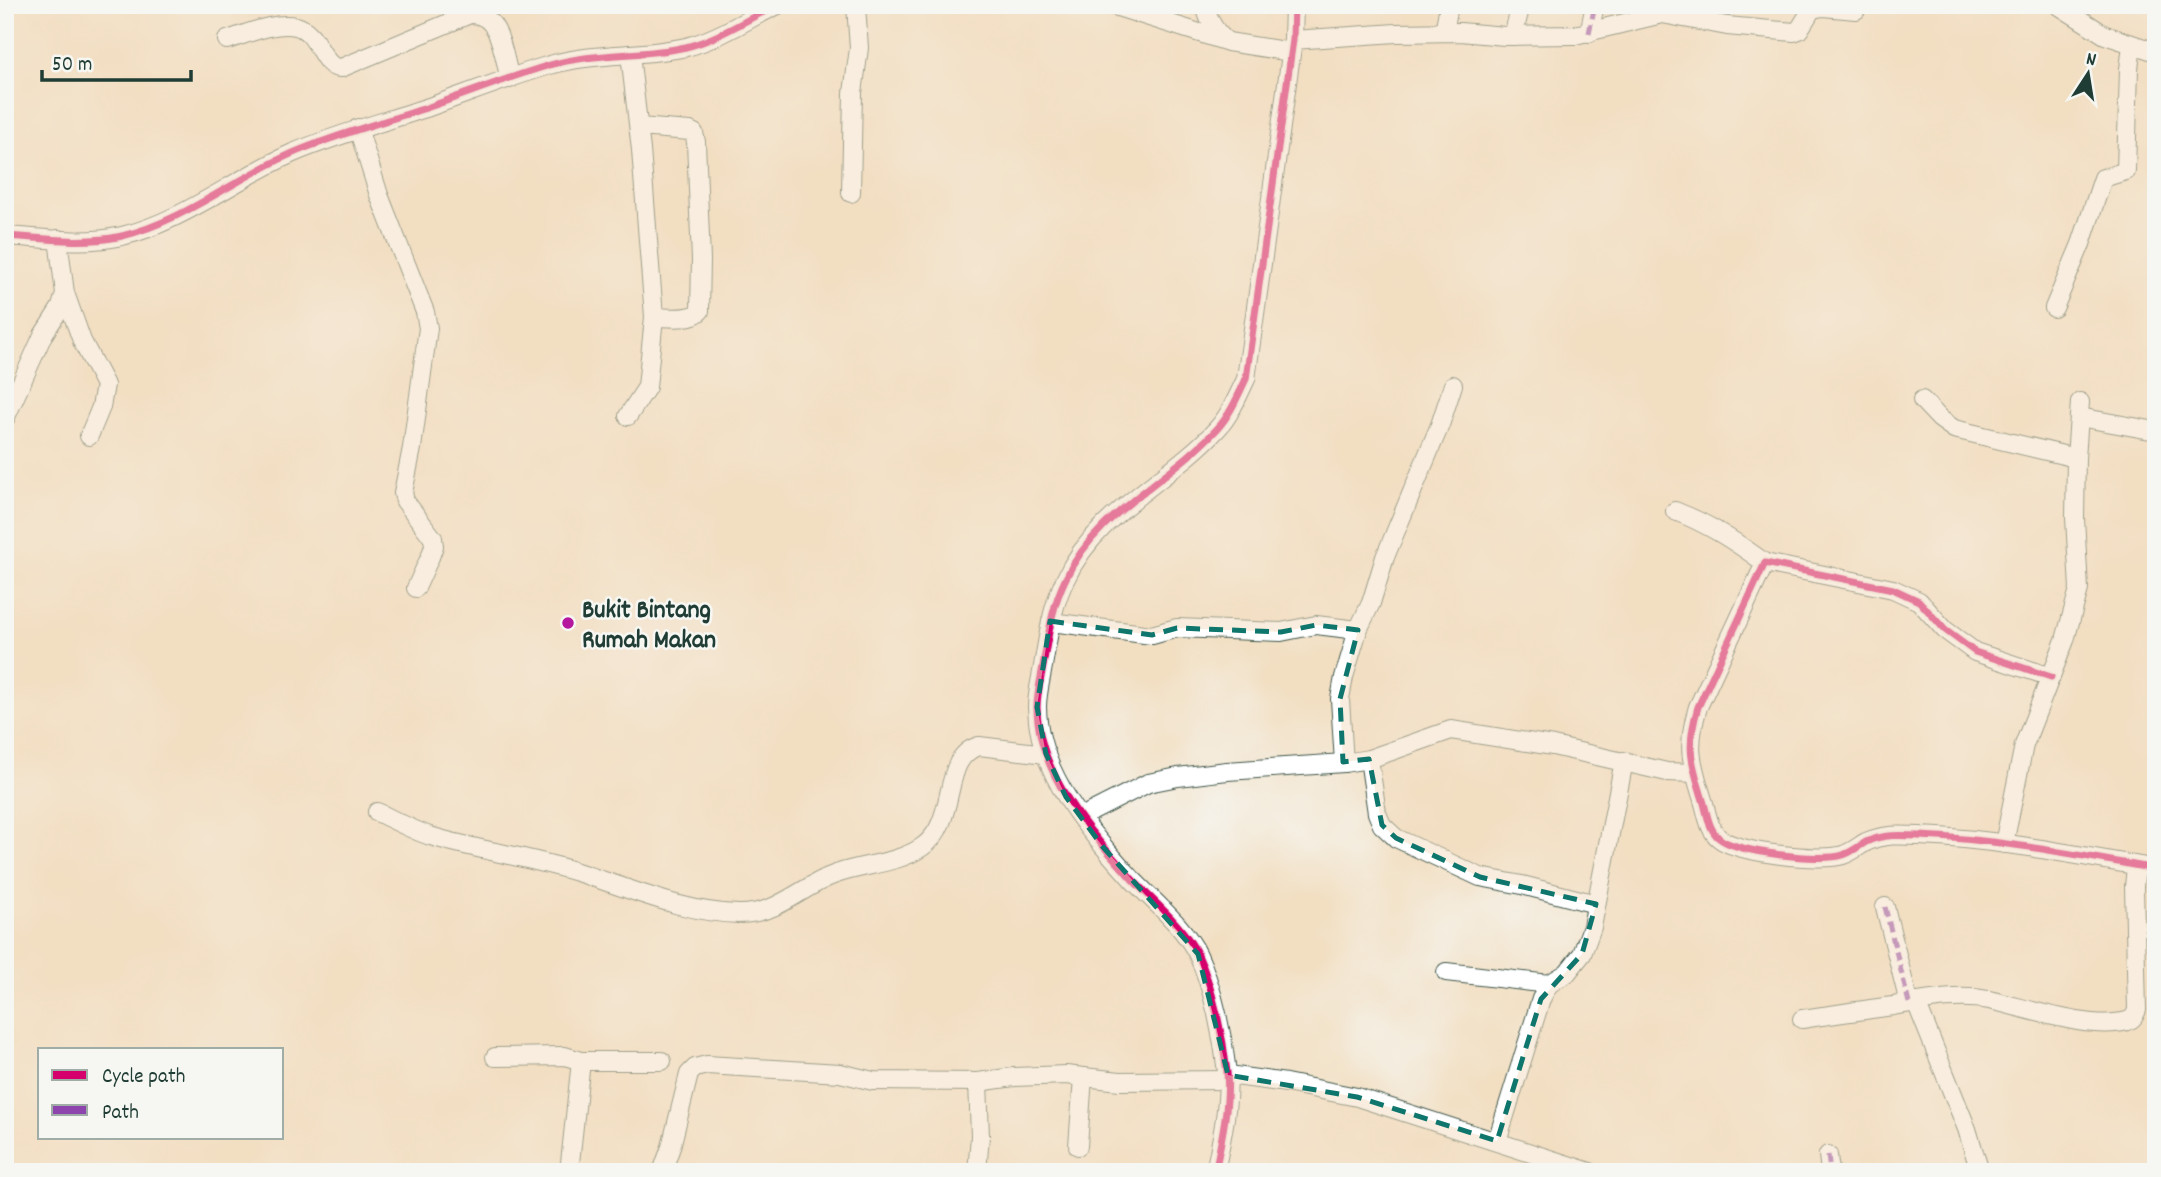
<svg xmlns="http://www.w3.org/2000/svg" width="2161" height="1177" font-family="Dekko,sans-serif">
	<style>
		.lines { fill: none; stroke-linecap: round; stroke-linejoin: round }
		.street-casing { stroke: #3f5549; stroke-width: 20 }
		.street { stroke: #fff; stroke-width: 18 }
		.quiet { stroke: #8e44ad; stroke-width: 5; stroke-dasharray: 10 5; stroke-linecap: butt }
		.cycleway-casing { stroke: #f6f6f2; stroke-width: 11 }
		.cycleway { stroke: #d6006c; stroke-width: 7 }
		.marked { fill: none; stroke: #0f766e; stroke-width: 5; stroke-dasharray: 14 9; stroke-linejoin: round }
		.poi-dot { fill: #b5179e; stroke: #f6f6f2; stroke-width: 2.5 }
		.labels { text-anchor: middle; stroke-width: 5; stroke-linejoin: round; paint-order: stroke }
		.poi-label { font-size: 26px; font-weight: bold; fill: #1f3d34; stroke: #f6f6f2; text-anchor: start }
	</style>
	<rect width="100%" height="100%" fill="#f6f6f2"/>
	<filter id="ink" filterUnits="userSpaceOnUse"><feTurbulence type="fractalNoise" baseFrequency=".0143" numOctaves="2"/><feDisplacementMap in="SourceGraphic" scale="14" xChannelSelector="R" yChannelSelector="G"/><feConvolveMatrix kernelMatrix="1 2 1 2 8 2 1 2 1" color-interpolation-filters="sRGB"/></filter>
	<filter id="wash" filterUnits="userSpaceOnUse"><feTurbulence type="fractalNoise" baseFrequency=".00686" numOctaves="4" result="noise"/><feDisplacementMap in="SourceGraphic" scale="28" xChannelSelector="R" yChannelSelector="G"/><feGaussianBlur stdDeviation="1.57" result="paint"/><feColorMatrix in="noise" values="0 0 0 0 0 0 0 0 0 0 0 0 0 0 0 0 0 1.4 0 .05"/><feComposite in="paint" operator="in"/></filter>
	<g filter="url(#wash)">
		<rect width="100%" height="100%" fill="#f2dfc2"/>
	</g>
	<g filter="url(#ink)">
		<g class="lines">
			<defs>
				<g id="street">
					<path d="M1111,5L1228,42L1291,52"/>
					<path d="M1205,5C1209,21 1213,29 1225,40"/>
					<path d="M2058,5L2105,35L2156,52"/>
					<path d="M1444,32L1449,5"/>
					<path d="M1589,33L1595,5"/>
					<path d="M1513,36L1521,5"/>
					<path d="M227,40C247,34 275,21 296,26C320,32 321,69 341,68L470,14C501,12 503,56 510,79"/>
					<path d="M1293,40L1396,33L1460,32L1505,36L1575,35L1662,14L1727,26L1794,32L1799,30L1812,9L1823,7L1856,10"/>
					<path d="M639,127L690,131L694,133L696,142L701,260L700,311C690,321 668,317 654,317"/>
					<path d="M358,128L379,195L425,312L428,328L412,448L403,493L405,501L433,538L434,546L430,557L416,588"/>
					<path d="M851,193L853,93L859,48L856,5"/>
					<path d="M5,236C44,238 83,245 122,236C182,222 236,178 293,153C338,134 384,122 429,107C469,93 509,77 550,65C595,52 641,57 686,47C719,39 748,18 778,5"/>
					<path d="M65,293L82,341L105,385L101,407L89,436"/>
					<path d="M2054,308L2081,244L2103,178L2126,171L2129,69L2132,45"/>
					<path d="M1922,400L1940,419L1954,429L2076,458"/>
					<path d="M628,416L647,387L654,317L641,150L630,54"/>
					<path d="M2079,417L2156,431"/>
					<path d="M5,419L43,335L61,307L65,293L58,239"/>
					<path d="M1675,511C1709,524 1736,542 1765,563"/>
					<path d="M1051,622L1152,635L1177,628L1281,632L1316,625L1358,630"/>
					<path d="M2051,677L1975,652L1945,630L1919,601L1893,589L1765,563L1698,707C1686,746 1691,762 1703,800C1707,812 1708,829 1719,838C1736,853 1822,862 1843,855C1852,852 1859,846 1866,842C1883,834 1901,835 1919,836C1998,839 2078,855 2156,869"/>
					<path d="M1369,759L1377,813L1382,825L1396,838L1480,877L1522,885L1596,904"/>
					<path d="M1344,763L1340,699L1344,677L1358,630L1371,603L1385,557L1440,425L1453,385"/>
					<path d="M377,812C394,820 412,830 430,836C480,851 531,857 580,873C631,889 685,913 739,914C780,914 801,886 836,874C864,864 897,864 922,847C960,821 939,757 979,746L1046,754"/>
					<path d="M1081,817L1148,783L1178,777L1227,771L1344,763L1369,759L1451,730L1553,746L1667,772L1694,773"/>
					<path d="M2004,844L2024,745L2065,640L2079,589L2075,518L2076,458L2080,402"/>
					<path d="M1885,907L1909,1003"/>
					<path d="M1446,972L1549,984"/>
					<path d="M1916,1002L1967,1129L1980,1172"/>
					<path d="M1802,1019C1832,1015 1862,1010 1893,1006C1924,1001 1957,994 1989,1000C2027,1008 2090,1031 2127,1021C2133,1020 2135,1015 2137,1010L2134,887L2136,866"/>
					<path d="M495,1057L565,1056L581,1061L569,1172"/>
					<path d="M581,1061H662"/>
					<path d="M1228,1075L1286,1083L1357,1097L1590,1172"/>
					<path d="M1497,1141L1541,999L1549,984L1567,973L1582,954L1592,927L1624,761"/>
					<path d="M1078,1146L1083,1077"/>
					<path d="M1828,1155L1830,1172"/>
					<path d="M662,1172L671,1147L689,1074L695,1068L707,1065L840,1073L873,1081L978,1082L1014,1077L1066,1075L1120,1081L1227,1080"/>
					<path d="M977,1172L980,1136L978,1082"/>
					<path d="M1215,1172C1221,1142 1230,1103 1227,1072C1223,1037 1213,987 1198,955C1184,926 1154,902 1132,879C1090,832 1038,775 1037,707C1037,692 1042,675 1044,660C1049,632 1052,607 1065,580C1095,513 1168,482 1217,429C1230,415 1238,396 1246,379L1293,40L1294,5"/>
				</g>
			</defs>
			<use href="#street" class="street-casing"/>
			<use href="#street" class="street"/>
			<g class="quiet">
				<path d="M1589,33L1595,5"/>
				<path d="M1885,907L1909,1003"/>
				<path d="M1828,1155L1830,1172"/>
			</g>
			<defs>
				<g id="cycleway">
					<path d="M5,236C44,238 83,245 122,236C182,222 236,178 293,153C338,134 384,122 429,107C469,93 509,77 550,65C595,52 641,57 686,47C719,39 748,18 778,5"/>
					<path d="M2051,677L1975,652L1945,630L1919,601L1893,589L1765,563L1698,707C1686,746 1691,762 1703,800C1707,812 1708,829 1719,838C1736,853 1822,862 1843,855C1852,852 1859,846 1866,842C1883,834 1901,835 1919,836C1998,839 2078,855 2156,869"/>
					<path d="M1215,1172C1221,1142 1230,1103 1227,1072C1223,1037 1213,987 1198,955C1184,926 1154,902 1132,879C1090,832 1038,775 1037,707C1037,692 1042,675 1044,660C1049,632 1052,607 1065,580C1095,513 1168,482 1217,429C1230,415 1238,396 1246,379L1293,40L1294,5"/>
				</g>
			</defs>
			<use href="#cycleway" class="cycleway-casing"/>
			<use href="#cycleway" class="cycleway"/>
		</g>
	</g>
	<path d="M0 0H2161V1177H0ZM1050,621L1152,635L1177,628L1281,632L1316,625L1358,630L1340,699L1343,762L1369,759L1382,825L1396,838L1480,877L1596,904L1582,954L1541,999L1497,1141L1357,1097L1228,1075L1198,954L1103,847L1066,797L1046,754L1037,707Z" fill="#f2dfc2" fill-opacity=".55" fill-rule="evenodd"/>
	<path class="marked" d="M1050,621L1152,635L1177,628L1281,632L1316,625L1358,630L1340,699L1343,762L1369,759L1382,825L1396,838L1480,877L1596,904L1582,954L1541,999L1497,1141L1357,1097L1228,1075L1198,954L1103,847L1066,797L1046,754L1037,707Z"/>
	<circle class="poi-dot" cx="568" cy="623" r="7"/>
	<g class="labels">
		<g class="poi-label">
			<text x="582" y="617">Bukit Bintang<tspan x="582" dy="30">Rumah Makan</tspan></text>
		</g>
	</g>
	<rect width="2161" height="1177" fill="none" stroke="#f6f6f2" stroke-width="28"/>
	<rect x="38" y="1048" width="245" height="91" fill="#f6f6f2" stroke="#a0aca6" stroke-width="2"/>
	<rect x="52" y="1070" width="35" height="10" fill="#d6006c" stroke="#a0aca6" stroke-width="2"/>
	<text x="102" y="1082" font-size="21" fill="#1f3d34">Cycle path</text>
	<rect x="52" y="1105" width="35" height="10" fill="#8e44ad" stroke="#a0aca6" stroke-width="2"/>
	<text x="102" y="1118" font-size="21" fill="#1f3d34">Path</text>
	<g transform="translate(2088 74) rotate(12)" stroke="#f6f6f2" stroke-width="5" paint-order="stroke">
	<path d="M0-5L12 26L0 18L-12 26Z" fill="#1f3d34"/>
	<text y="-10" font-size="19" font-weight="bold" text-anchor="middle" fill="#1f3d34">N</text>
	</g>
	<path d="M42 70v10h149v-10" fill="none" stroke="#1f3d34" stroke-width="3.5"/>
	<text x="52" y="70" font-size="21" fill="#1f3d34" stroke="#f6f6f2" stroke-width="5" paint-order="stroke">50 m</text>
</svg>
